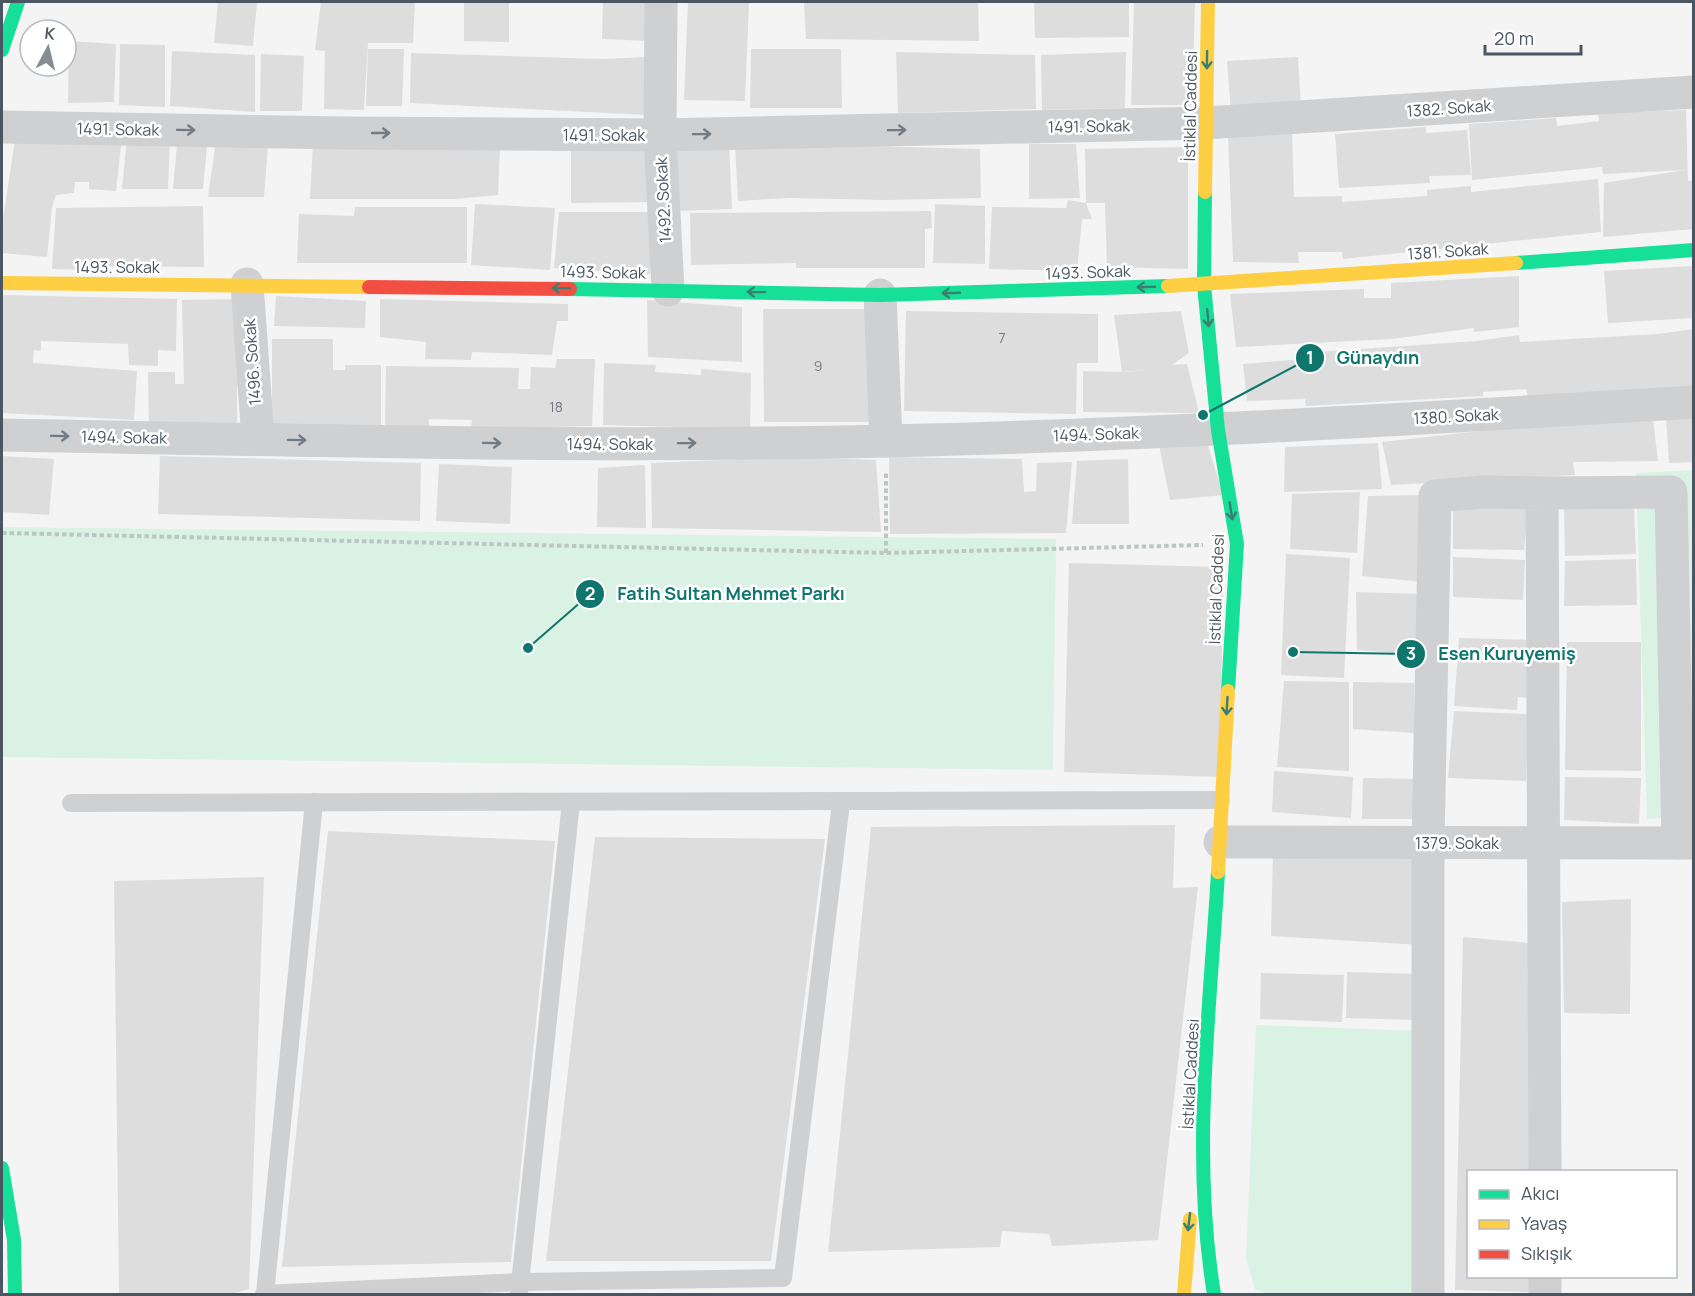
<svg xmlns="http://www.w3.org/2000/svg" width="1695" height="1296" font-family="Manrope,sans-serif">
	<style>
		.green { fill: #d9f2e3 }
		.building { fill: #ddddde }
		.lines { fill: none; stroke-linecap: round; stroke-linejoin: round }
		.path { stroke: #bcc7c4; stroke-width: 4; stroke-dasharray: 4.5 3; stroke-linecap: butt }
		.lane { stroke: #ced0d2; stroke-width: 18 }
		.street { stroke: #ced0d2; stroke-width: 33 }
		.fast { stroke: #16e098; stroke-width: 14 }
		.slow { stroke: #ffcf43; stroke-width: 14 }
		.jam { stroke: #f24e42; stroke-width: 14 }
		.oneway { stroke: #3a7f72 }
		.oneway2 { stroke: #727b83 }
		.labels { text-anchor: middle; stroke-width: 5; stroke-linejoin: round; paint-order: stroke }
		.number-label { font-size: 14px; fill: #707881 }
		.street-label { font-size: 16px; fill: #4a5661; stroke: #fff }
		.leader { fill: none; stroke: #0f766e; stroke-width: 2 }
		.callout-dot { fill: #0f766e; stroke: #fff; stroke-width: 2 }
		.mark-label { font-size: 18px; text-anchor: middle; font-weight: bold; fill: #fff }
		.callout-label { font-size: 18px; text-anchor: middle; font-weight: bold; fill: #0f766e; stroke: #fff; stroke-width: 5; stroke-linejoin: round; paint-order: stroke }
	</style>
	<rect width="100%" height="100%" fill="#f4f4f4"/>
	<g class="green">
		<path d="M1693,470V816L1647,819L1636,473Z"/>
		<path d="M2,527L1056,539L1053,770L2,757Z"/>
		<path d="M1256,1025L1421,1031L1417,1294H1265L1255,1289L1246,1258Z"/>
	</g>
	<g class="building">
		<path d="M218,2H257L253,46L214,43Z"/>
		<path d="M321,2H415L413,43H368L364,110L324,109L325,51L315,50Z"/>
		<path d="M464,2H509V42L464,41Z"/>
		<path d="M603,2H651L650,41L602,39Z"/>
		<path d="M688,2H749L745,101L684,100Z"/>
		<path d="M804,2H978L979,41L806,39Z"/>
		<path d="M1034,2H1129V37L1035,38Z"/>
		<path d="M1134,2H1195L1192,105H1131Z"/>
		<path d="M69,41L116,44L114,102L68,103Z"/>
		<path d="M120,44L165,45V107L119,105Z"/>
		<path d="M368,49H404L402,106H366Z"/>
		<path d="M751,49H841L842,108H750Z"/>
		<path d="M172,51L255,55V112L170,106Z"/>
		<path d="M896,52L1035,55L1036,109L898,113Z"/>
		<path d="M1126,52L1125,108L1042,110L1041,55Z"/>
		<path d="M411,53L602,59L646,57V115L410,103Z"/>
		<path d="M261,54L304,56L302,111H260Z"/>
		<path d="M1298,57L1301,108L1231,112L1227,61Z"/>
		<path d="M1686,110L1688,181L1694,180V229L1603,237L1604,183L1685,170L1603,174L1602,167L1472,180L1469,124L1556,118L1557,126L1599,121L1598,113Z"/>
		<path d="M1426,127V133L1467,130L1471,175L1429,176L1430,183L1339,188L1335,134Z"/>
		<path d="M1292,130L1294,197L1342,196V202L1427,196V190L1471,186V192L1598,179L1601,232L1343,259L1342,252H1298L1299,263L1233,262L1228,134Z"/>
		<path d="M16,134L122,137L116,191L89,189V182H75L74,193L56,195L52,207L47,257L2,253V225Z"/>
		<path d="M127,137L170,139L168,189H122Z"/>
		<path d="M216,141L268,145L264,197H208Z"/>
		<path d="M313,142L500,147L498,195L455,199H310Z"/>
		<path d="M729,143L732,209L677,211L674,144Z"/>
		<path d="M177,144L207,146L203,189H173Z"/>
		<path d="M790,144L980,149L981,198L887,200L790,198L738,201L735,145Z"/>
		<path d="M1029,144H1076L1080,198L1029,199Z"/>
		<path d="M654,145L657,202L571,203V146Z"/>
		<path d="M1188,147V269L1107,267L1105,203H1086L1085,149Z"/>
		<path d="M1068,200L1086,203L1092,219H1082L1077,271L989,269L992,207L1066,208Z"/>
		<path d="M475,204L555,208L550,270L471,265Z"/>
		<path d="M935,204L985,206V264L933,263Z"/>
		<path d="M203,206L204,267L90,266V270L52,269L56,208Z"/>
		<path d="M355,207H467V263H297L299,214L354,216Z"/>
		<path d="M931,211L932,228L925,229V268H796V263L691,265L690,213Z"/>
		<path d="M559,212H651L650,274L554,268Z"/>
		<path d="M1694,266V318L1608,323L1604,271Z"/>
		<path d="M1519,276V327L1474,332V328L1391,339L1236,347L1230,294L1364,289V298H1391V283Z"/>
		<path d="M2,295L177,299L176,351L158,350V366L129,365L128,344L41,341V351L34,350L33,363L137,371L134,420L2,413Z"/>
		<path d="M276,296L366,301L365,328L274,326Z"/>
		<path d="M242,299L243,386H237V427L149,428L148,372H175V384H184L182,300Z"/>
		<path d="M380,299L568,304V321H557L552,355L472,352L471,360L425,359L426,342L380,337Z"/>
		<path d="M647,300L742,307V362L648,357Z"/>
		<path d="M763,309H872V422H764Z"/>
		<path d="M906,311L1098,314V363H1077L1076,414L904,411Z"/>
		<path d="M1181,311L1189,353L1172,365L1187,364L1199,413L1083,412V371L1129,372L1145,370L1122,372L1114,315Z"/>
		<path d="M1694,329V387L1528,396L1526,389L1483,392V396L1306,406L1305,399L1247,401L1243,364L1302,359L1301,353L1477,341L1519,335L1520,342L1658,334Z"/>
		<path d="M272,339H333V370H345V365H381V426L272,427Z"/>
		<path d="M557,359H595L592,426L471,429L472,420L429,419V429H385L386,366L519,368L518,389H530L531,367L555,368Z"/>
		<path d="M604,363L656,365L655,372L701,375V369L751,373L750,429L603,425Z"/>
		<path d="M1694,415V462L1669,463L1666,416Z"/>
		<path d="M1653,419L1658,461L1573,462L1575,475L1391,485L1382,442L1490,430Z"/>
		<path d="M1206,439L1223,495L1170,500L1158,440Z"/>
		<path d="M1378,443L1382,489L1284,492L1285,447Z"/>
		<path d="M2,456L54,459L49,515L2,512Z"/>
		<path d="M160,456L421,463L420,521L158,514Z"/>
		<path d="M790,457L876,460L881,532L652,528L651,463Z"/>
		<path d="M889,457L1022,459L1024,492L1036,491L1037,463L1072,462L1066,533L890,534Z"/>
		<path d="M1128,459L1129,524H1072L1077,461Z"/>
		<path d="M439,464L512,467L510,524L436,521Z"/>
		<path d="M645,465L646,528L597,527L598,468Z"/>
		<path d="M1360,492L1357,553L1290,549L1292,494Z"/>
		<path d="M1424,495L1423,582L1362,576L1368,496Z"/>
		<path d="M1634,504L1636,554L1565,556L1564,508Z"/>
		<path d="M1528,508L1524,550L1453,549V509Z"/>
		<path d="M1286,554L1350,558L1344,678L1281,675Z"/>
		<path d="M1453,557L1525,560L1523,600L1453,597Z"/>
		<path d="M1636,559L1637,605L1564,606L1565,561Z"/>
		<path d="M1069,563L1224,567L1219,777L1064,772Z"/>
		<path d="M1356,592L1421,594L1423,655L1357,650Z"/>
		<path d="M1459,638L1534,640L1529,698L1518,697L1517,710L1454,706Z"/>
		<path d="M1567,642H1641V771L1565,770Z"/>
		<path d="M1284,681L1349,682V771L1277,767Z"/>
		<path d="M1353,682L1414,683V733L1353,729Z"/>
		<path d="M1454,711L1529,714L1526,781L1448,778Z"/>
		<path d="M1274,771L1353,777L1351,818L1272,812Z"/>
		<path d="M1565,777L1641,778L1639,824L1564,820Z"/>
		<path d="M1363,778L1418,779V819H1362Z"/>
		<path d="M1175,825L1173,888L1198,887L1158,1240L1052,1246L1049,1234L1002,1231L1000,1247L828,1252L871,827Z"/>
		<path d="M328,831L555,841L511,1262L282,1267Z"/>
		<path d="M595,837L825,839L771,1261H546Z"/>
		<path d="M1273,852L1423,856L1421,945L1271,936Z"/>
		<path d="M264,877L249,1289L231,1294H119L114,881Z"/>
		<path d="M1631,899L1630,1014L1564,1013L1562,902Z"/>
		<path d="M1463,937L1531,943L1530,1172H1468V1276H1530V1292L1455,1290Z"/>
		<path d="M1347,972L1419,974L1417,1020L1346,1018Z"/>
		<path d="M1261,973L1344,975L1342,1022L1260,1019Z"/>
	</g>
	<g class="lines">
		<g class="path">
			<path d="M2,533L886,553L1203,545"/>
			<path d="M886,553V472"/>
		</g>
		<g class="lane">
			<path d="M71,803L1221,800"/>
			<path d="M519,1293L571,802"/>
			<path d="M264,1294L521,1282L783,1278L841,803"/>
			<path d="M265,1294L314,802"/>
		</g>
		<g class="street">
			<path d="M661,2L660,135L668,290"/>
			<path d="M2,127L344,133L660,135L1205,123L1694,92"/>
			<path d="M247,284L258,439"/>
			<path d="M880,295L886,441"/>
			<path d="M2,435C296,440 591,448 886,441C1156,435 1425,418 1694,402"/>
			<path d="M1542,493L1671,492L1678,843"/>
			<path d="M1220,842L1694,843"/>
			<path d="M1545,1276V1294"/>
			<path d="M1428,1294V843L1435,496L1484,492L1542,493L1545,1172"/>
		</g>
		<g class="fast">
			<path d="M2,50L18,2"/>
			<path d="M1205,192L1204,285L1218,430L1237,544L1228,691"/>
			<path d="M1516,263L1694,250"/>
			<path d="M570,289L880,295L1168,286"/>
			<path d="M2,1168L14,1240L15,1294"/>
			<path d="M1214,1294C1191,1155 1210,1012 1218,872"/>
		</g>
		<g class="slow">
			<path d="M1205,192L1208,2"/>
			<path d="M2,283L369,287"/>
			<path d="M1168,286L1516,263"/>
			<path d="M1218,872L1228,691"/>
			<path d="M1184,1294L1190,1219"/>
		</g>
		<path class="jam" d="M369,287L570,289"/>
	</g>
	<defs><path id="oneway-shaft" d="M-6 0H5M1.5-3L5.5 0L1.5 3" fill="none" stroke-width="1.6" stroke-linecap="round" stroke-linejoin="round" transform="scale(1.5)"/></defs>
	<g class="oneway">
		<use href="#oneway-shaft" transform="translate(1207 60) rotate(91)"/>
		<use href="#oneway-shaft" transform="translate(1146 287) rotate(178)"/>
		<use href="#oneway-shaft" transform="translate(561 288) rotate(-179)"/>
		<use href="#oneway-shaft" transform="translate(756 292) rotate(-179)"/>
		<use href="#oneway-shaft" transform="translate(951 293) rotate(178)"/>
		<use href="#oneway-shaft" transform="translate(1208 318) rotate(85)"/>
		<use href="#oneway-shaft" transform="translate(1231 511) rotate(81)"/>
		<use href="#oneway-shaft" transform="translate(1227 706) rotate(93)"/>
		<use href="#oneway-shaft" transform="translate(1189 1222) rotate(97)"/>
	</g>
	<g class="oneway2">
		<use href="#oneway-shaft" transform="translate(186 130) rotate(1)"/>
		<use href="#oneway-shaft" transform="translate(897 130) rotate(-1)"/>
		<use href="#oneway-shaft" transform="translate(381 133)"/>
		<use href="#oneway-shaft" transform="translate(702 134) rotate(-1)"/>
		<use href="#oneway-shaft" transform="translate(60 436) rotate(1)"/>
		<use href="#oneway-shaft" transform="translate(297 440) rotate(1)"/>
		<use href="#oneway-shaft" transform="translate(492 443) rotate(1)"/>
		<use href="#oneway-shaft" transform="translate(687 443) rotate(-1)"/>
	</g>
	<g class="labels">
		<g class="number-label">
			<text x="1002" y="343">7</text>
			<text x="818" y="371">9</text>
			<text x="556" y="412">18</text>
		</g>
		<g class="street-label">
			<text transform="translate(1190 106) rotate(-89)" y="6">İstiklal Caddesi</text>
			<text transform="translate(1449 108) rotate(-4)" y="6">1382. Sokak</text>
			<text transform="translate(1089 126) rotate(-1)" y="6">1491. Sokak</text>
			<text transform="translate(118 129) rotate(1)" y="6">1491. Sokak</text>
			<text x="604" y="141">1491. Sokak</text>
			<text transform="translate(663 200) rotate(-93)" y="6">1492. Sokak</text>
			<text transform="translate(1448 251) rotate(-4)" y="6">1381. Sokak</text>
			<text x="117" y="273">1493. Sokak</text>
			<text transform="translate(603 272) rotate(1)" y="6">1493. Sokak</text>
			<text transform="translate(1088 272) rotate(-2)" y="6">1493. Sokak</text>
			<text transform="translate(252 362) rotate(-94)" y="6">1496. Sokak</text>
			<text transform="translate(1456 416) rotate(-3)" y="6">1380. Sokak</text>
			<text transform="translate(1096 434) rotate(-2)" y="6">1494. Sokak</text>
			<text transform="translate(124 437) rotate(1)" y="6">1494. Sokak</text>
			<text x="610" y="450">1494. Sokak</text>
			<text transform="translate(1216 589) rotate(-88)" y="6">İstiklal Caddesi</text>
			<text x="1457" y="849">1379. Sokak</text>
			<text transform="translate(1190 1074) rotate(-87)" y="6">İstiklal Caddesi</text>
		</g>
	</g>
	<path class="leader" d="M1203 415L1310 358M528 648L590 594M1293 652L1411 654"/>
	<g class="callout-dot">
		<circle cx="1203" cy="415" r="6"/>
		<circle cx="528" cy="648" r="6"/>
		<circle cx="1293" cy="652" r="6"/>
		<circle cx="1310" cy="358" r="15"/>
		<circle cx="590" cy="594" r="15"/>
		<circle cx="1411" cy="654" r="15"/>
	</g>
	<g class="mark-label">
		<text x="1310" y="364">1</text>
		<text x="590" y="600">2</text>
		<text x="1411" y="660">3</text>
	</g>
	<g class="callout-label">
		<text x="1378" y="364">Günaydın</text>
		<text x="731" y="600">Fatih Sultan Mehmet Parkı</text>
		<text x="1507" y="660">Esen Kuruyemiş</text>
	</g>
	<rect width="1695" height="1296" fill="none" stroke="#4a5661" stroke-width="6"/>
	<rect x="1467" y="1170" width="210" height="108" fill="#ffffff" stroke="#b7bbc0" stroke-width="1.5"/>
	<rect x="1479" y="1190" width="30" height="9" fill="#16e098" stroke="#b7bbc0" stroke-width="1.5"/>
	<text x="1521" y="1200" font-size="18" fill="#4a5661">Akıcı</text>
	<rect x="1479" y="1220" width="30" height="9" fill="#ffcf43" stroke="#b7bbc0" stroke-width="1.5"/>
	<text x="1521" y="1230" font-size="18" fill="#4a5661">Yavaş</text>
	<rect x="1479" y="1250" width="30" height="9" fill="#f24e42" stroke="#b7bbc0" stroke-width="1.5"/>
	<text x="1521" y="1260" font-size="18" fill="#4a5661">Sıkışık</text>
	<g transform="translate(48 48) rotate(7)"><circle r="28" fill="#ffffff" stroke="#b7bbc0" stroke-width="1.5"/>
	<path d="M0-4.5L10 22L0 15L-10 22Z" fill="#868d94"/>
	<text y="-9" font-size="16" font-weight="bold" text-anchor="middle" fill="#4a5661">K</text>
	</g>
	<path d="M1485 45v9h96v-9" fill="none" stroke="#4a5661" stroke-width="3"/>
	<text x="1494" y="45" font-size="18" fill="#4a5661" stroke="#ffffff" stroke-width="4.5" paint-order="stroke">20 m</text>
</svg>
